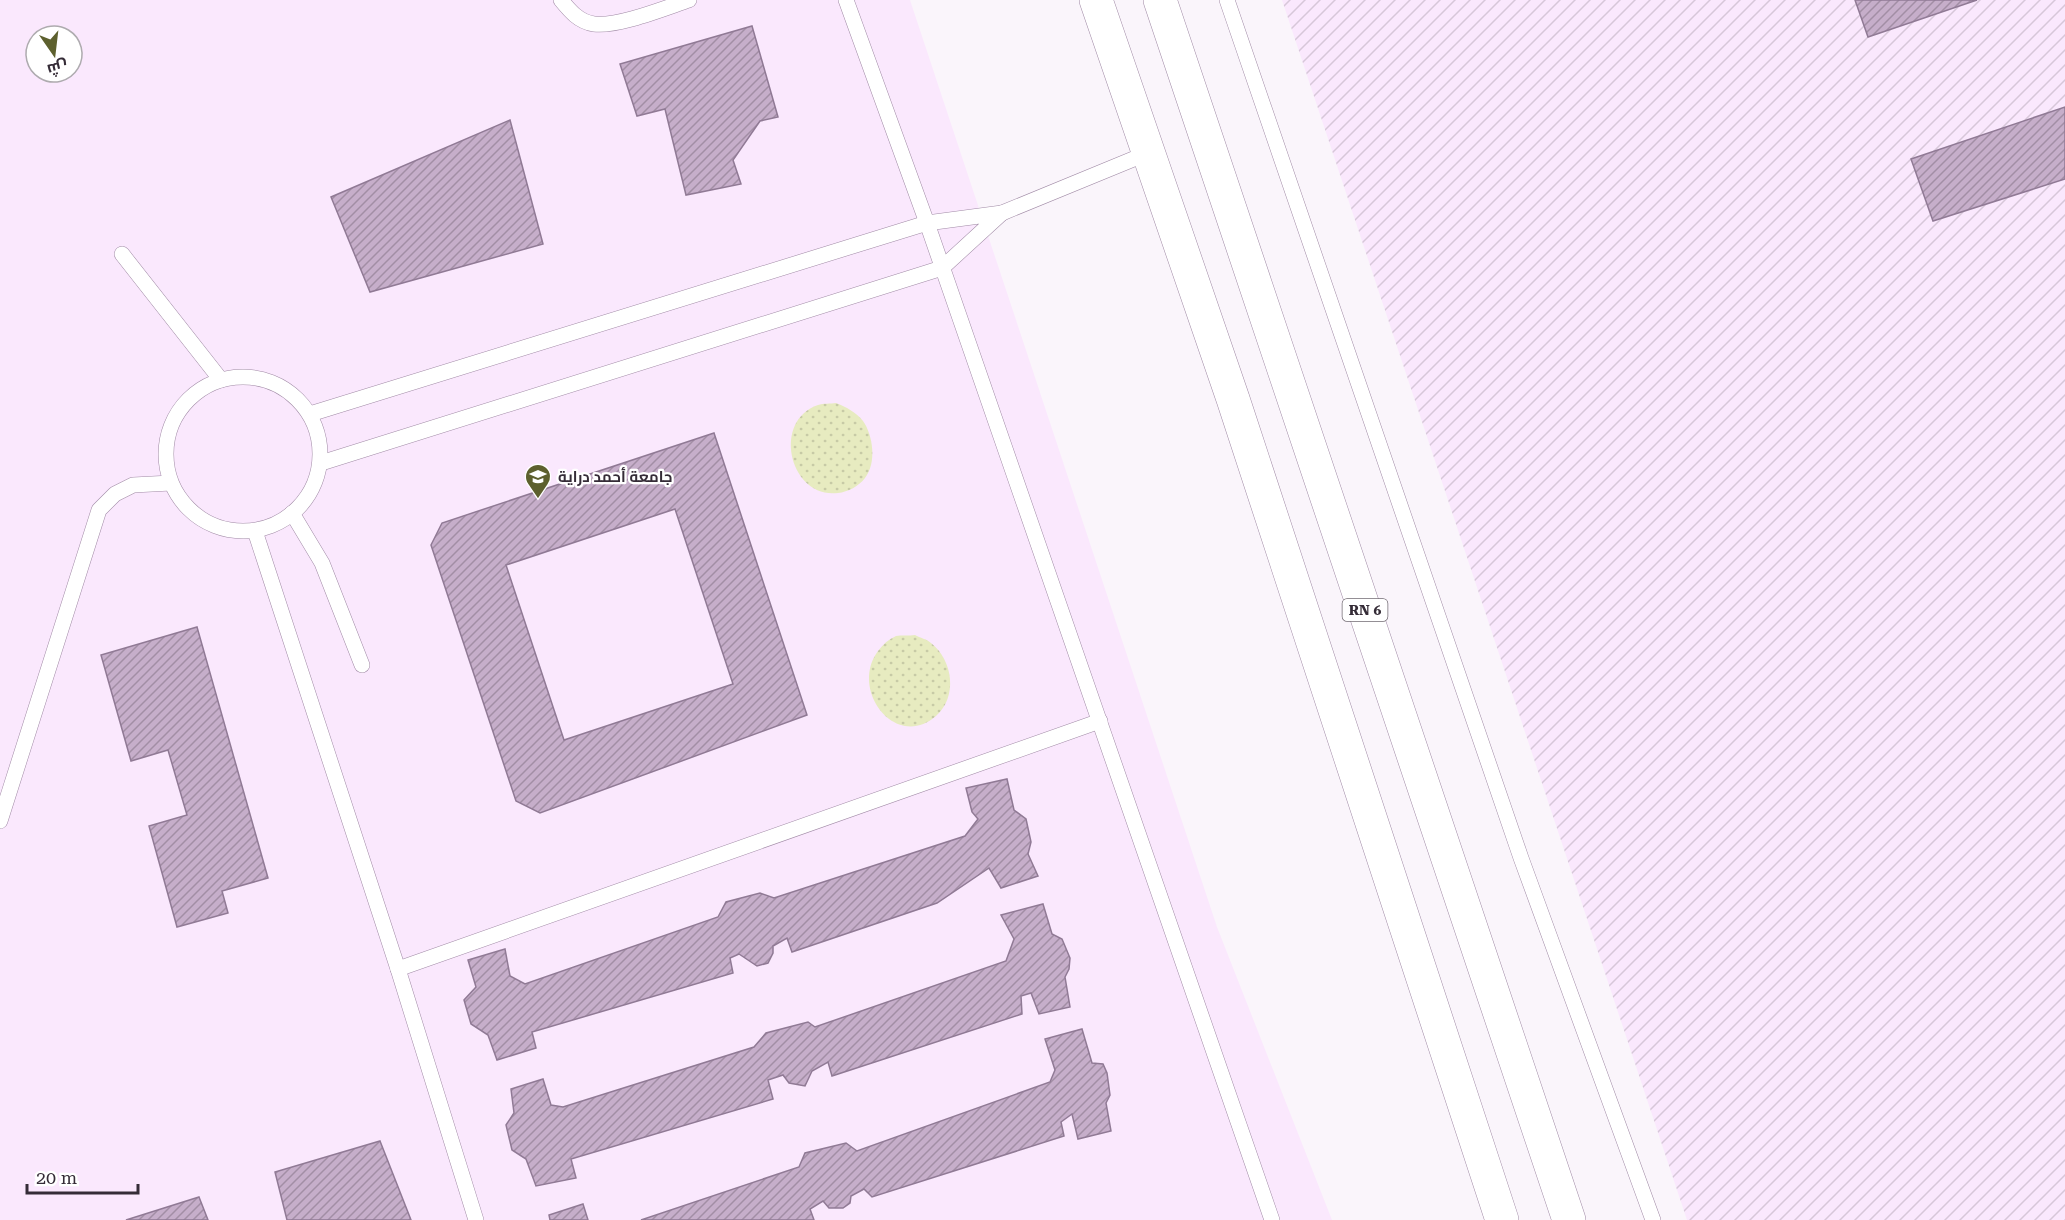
<svg xmlns="http://www.w3.org/2000/svg" width="2065" height="1220" font-family="'Roboto Serif',Cairo,serif">
	<style>
		.built { fill: #fae8fd; fill-rule: evenodd }
		.industrial { fill: url(#industrial-furrows) }
		.grass { fill: url(#grass-dots) }
		.building { fill: url(#building-hatch); stroke: #907a95; stroke-width: 1.5; fill-rule: evenodd }
		.lines { fill: none; stroke-linecap: round; stroke-linejoin: round }
		.service-casing { stroke: #a18ba6; stroke-width: 16 }
		.primary-casing { stroke: #a18ba6; stroke-width: 34 }
		.service { stroke: #fff; stroke-width: 15 }
		.primary { stroke: #fff; stroke-width: 33 }
		.labels { text-anchor: middle; stroke-width: 4.5; stroke-linejoin: round; paint-order: stroke }
		.shield { fill: #fff; stroke: #726b73; stroke-width: 1.5 }
		.shield-label { font-size: 14px; font-weight: bold; fill: #352c37 }
		.poi-label { font-size: 15px; font-weight: bold; fill: #352c37; stroke: #fff; text-anchor: start }
	</style>
	<defs>
		<pattern id="industrial-furrows" width="10" height="10" patternUnits="userSpaceOnUse" patternTransform="scale(1.5)"><rect width="10" height="10" fill="#fae8fd"/><path d="M-1 1l2-2M0 10L10 0M9 11l2-2" fill="none" stroke="#d7c7d9"/></pattern>
		<pattern id="grass-dots" width="8" height="8" patternUnits="userSpaceOnUse" patternTransform="scale(1.5)"><rect width="8" height="8" fill="#e7ebc0"/><path d="M2 2h.1M6 6h.1" fill="none" stroke="#c7caa6" stroke-width="1.8" stroke-linecap="round"/></pattern>
		<pattern id="building-hatch" width="6" height="6" patternUnits="userSpaceOnUse" patternTransform="scale(1.5)"><rect width="6" height="6" fill="#c6aeca"/><path d="M-1 1l2-2M0 6l6-6M5 7l2-2" fill="none" stroke="#a28ea5"/></pattern>
	</defs>
	<rect width="100%" height="100%" fill="#faf5fb"/>
	<path class="built" d="M0,0H910L1217,927L1332,1220H0ZM36,36H72V72H36Z"/>
	<path class="industrial" d="M1282,0H2065V1220H1687Z"/>
	<g class="grass">
		<path d="M836,403C846,407 856,412 863,421C873,435 877,463 865,478C859,486 848,492 838,493C790,499 771,421 818,405C823,403 831,404 836,403Z"/>
		<path d="M915,635C920,638 927,639 931,643C953,660 958,697 936,716C896,751 849,690 878,651C883,644 889,639 896,636C901,635 909,636 915,635Z"/>
	</g>
	<g class="building">
		<path d="M1855,0H1977L1868,37Z"/>
		<path d="M752,26L778,117L760,121L733,160L741,184L686,195L665,109L637,116L620,64Z"/>
		<path d="M2065,107V179L1933,221L1911,159Z"/>
		<path d="M510,120L543,244L370,292L331,197Z"/>
		<path d="M714,433L807,715L540,813L516,801L431,545L442,523ZM675,509L733,684L564,740L506,565Z"/>
		<path d="M197,627L268,878L222,891L228,913L177,927L149,826L187,815L168,750L131,761L101,655Z"/>
		<path d="M1007,779L1014,810L1026,819L1031,842L1028,854L1038,876L1001,888L989,868L937,903L792,952L787,938L773,946V953L768,963L757,966L739,954L730,958L733,973L532,1032L536,1048L497,1060L488,1035L471,1024L464,1000L476,987L468,960L505,949L510,976L525,984L718,917L726,902L760,893L774,898L965,836L978,819L972,812L966,788Z"/>
		<path d="M1043,904L1052,934L1062,939L1070,958L1069,969L1065,977L1070,1007L1039,1014L1031,993L1021,996L1022,1014L832,1076L828,1062L812,1071L805,1086L789,1083L783,1075L768,1080L773,1099L571,1159L576,1178L536,1186L526,1159L512,1150L506,1125L514,1113L511,1089L543,1079L551,1105L563,1107L754,1047L766,1033L808,1022L815,1027L1006,961L1014,939L1001,915Z"/>
		<path d="M1082,1029L1092,1063L1103,1064L1107,1073L1110,1095L1106,1103L1111,1131L1078,1139L1072,1114L1061,1122L1064,1136L872,1197L864,1189L851,1196L850,1203L843,1208H829L823,1201L810,1209L814,1220H641L799,1167L805,1153L846,1143L857,1151L1050,1082L1055,1070L1045,1039Z"/>
		<path d="M380,1141L411,1220H287L275,1172Z"/>
		<path d="M199,1197L208,1220H126Z"/>
		<path d="M583,1204L588,1220H550L549,1215Z"/>
	</g>
	<g class="lines">
		<defs>
			<g id="service">
				<path d="M561,0C570,11 579,22 594,24C618,27 665,8 689,0"/>
				<path d="M846,0L927,223L1272,1220"/>
				<path d="M1227,0L1521,858L1653,1220"/>
				<path d="M1002,213L1148,153"/>
				<path d="M122,254L221,380"/>
				<circle cx="243" cy="454" r="77"/>
				<path d="M310,414L927,223L1002,213L942,268L321,463"/>
				<path d="M292,513L322,563L362,665"/>
				<path d="M255,531L398,969L476,1220"/>
				<path d="M0,821L99,510L115,494L133,485L171,483"/>
				<path d="M398,969L1100,721"/>
			</g>
			<g id="primary">
				<path d="M1096,0L1233,399L1502,1220"/>
				<path d="M1160,0L1569,1220"/>
			</g>
		</defs>
		<use href="#service" class="service-casing"/>
		<use href="#primary" class="primary-casing"/>
		<use href="#service" class="service"/>
		<use href="#primary" class="primary"/>
	</g>
	<defs>
		<symbol id="university-pin" viewBox="-11 -11 22 30"><path d="M0 17L-7.5 6A9.5 9.5 0 1 1 7.5 6Z" fill="#5d602e" stroke="#fff"/><path d="M0-5L7-2L0 1L-7-2ZM-4 1L0 2.5L4 1V4Q0 6-4 4Z" fill="#fff"/></symbol>
	</defs>
	<g fill-rule="evenodd">
		<use href="#university-pin" x="523" y="462" width="30" height="40"/>
	</g>
	<g class="labels">
		<rect class="shield" x="1342.5" y="599" width="45" height="22" rx="4.5"/>
		<g class="shield-label">
			<text x="1365" y="615">RN 6</text>
		</g>
		<g class="poi-label">
			<text x="558" y="482">جامعة أحمد دراية</text>
		</g>
	</g>
	<g transform="translate(54 54) rotate(166)"><circle r="28" fill="#ffffff" stroke="#aeabaf" stroke-width="1.5"/>
	<path d="M0-4.5L10 22L0 15L-10 22Z" fill="#5d602e"/>
	<text y="-9" font-size="16" font-weight="bold" text-anchor="middle" fill="#352c37">ش</text>
	</g>
	<path d="M27 1184v9h111v-9" fill="none" stroke="#352c37" stroke-width="3"/>
	<text x="36" y="1184" font-size="18" fill="#352c37" stroke="#ffffff" stroke-width="4.5" paint-order="stroke">20 m</text>
</svg>
